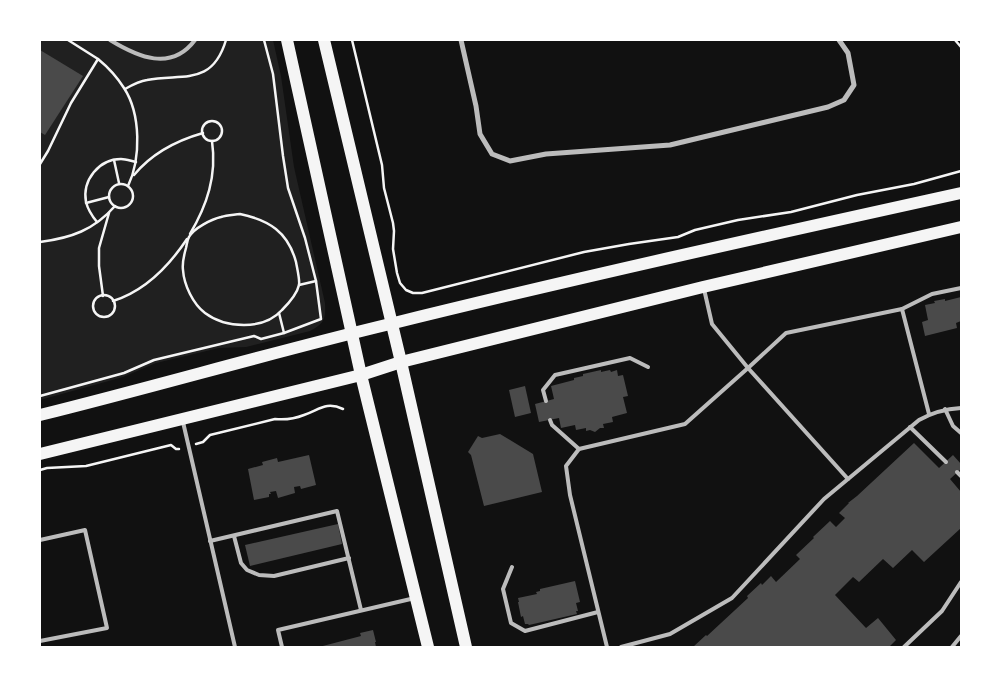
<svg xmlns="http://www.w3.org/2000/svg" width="1001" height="687" font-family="Signika,sans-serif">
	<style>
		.green { fill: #202020 }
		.building { fill: #4a4a4a }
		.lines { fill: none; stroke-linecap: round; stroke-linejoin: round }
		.path { stroke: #f5f5f5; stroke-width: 2.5 }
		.service { stroke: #bcbcbc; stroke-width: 4 }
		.minor { stroke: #bcbcbc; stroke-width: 5 }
		.primary { stroke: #f5f5f5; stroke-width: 12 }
	</style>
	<rect width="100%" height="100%" fill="#111"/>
	<path class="green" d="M40,40H273L281,76L294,167L325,303C326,319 324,324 310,331L246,347L219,348L156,363L123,377L40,400Z"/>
	<g class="building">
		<path d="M40,50L83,76L45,135L40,132Z"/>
		<path d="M961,297V321L956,323L957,328L925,336L922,322L928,320L925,305L935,303L934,301L945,299V301Z"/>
		<path d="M601,370V372L610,370L611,372L617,370L618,376L623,375L628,396L623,397L627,413L612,417L613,422L603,424L604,428H600L595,432L590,430L586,431V428L576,430L575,425L561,428L559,418L539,422L535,404L554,399L551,386L574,380V378L583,376V374Z"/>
		<path d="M525,386L531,413L515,417L509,390Z"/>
		<path d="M500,434L533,454L542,492L484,506L471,455L468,452L478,436L482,438Z"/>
		<path d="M914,443L939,468L953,455L961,464V469L950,479L961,492V528L924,562L912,550L893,568L883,559L859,582L853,577L835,595L866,628L878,618L896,640L889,647H693L706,635L707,636L748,598L747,596L761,583L762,585L771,576L776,582L800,559L796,555L814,538L813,537L830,521L836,527L845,518L839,513L849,503H848L857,496Z"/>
		<path d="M309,455L316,485L301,489L300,486L294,487L295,493L278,498L276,491L270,492L271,494H269V497L254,500L248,469L263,465L262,462L277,458L278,462Z"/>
		<path d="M338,524L342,544L250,566L245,545Z"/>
		<path d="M575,581L580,602L576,603L578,611H576L577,614L529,625L528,624H525L523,616L521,617L518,602H519L518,598L537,594L536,592L540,591V589Z"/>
		<path d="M373,630L376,642H375L376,647H319L361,636L360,633Z"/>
	</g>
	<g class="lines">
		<g class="path">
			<path d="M352,40L382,165L384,188L393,223L394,231L393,249L397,273L400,283L406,290L413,293H422L584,252L629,244L678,237L695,230L738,220L791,212L857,195L914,184L961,171"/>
			<path d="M955,40L961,47"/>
			<path d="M98,59C109,68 117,77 124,88C141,114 141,159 128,186"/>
			<path d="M125,89C132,85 139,81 147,80C182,73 212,87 226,40"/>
			<circle cx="212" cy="131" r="10"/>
			<path d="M114,160L119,183"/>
			<path d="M40,164L48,151L71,103L98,59L68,40"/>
			<path d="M134,175C152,153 175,141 203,133"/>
			<circle cx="121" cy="196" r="12"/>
			<path d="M86,203L109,197"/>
			<path d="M240,214C269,220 288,232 296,262C297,268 300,280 299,285C297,294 288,304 282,310C272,321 259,325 244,325C231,325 217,322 205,313C193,304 184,285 183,270C182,263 184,255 186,248C187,244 187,240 189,237C194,228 212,219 221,217C227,215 233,215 240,214Z"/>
			<path d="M97,222C92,216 88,210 86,202C82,180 99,159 121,159C126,159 131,161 136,162"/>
			<path d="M190,234C207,205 217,176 212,141"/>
			<path d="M40,242C71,238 94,230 115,206"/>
			<path d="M299,285L316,281"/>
			<circle cx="104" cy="306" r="11"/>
			<path d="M103,296L99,266V248L109,213"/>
			<path d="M113,301C145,291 169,266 187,239"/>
			<path d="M279,313L284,333"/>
			<path d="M40,396L124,373L154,360L254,336L261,339L284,333L321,319L316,281L305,238L288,188L283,156L273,74L264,40"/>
			<path d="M196,444L203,442L210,435L275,419C285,420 294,419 304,415C319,410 326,401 343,409"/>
			<path d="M40,470L47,468L86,466L171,445L176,449H179"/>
		</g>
		<g class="service">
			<path d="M110,40C138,57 171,72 195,40"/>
			<path d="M704,289L712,324L748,368L848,479"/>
			<path d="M902,309L932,294L961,288"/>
			<path d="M546,401L543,390L555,375L630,358L648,367"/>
			<path d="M945,409L953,426L961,433"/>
			<path d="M550,420L552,425L579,449"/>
			<path d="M183,422L235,647"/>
			<path d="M910,427L946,462"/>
			<path d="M957,472L961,476"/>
			<path d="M234,536L241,563L247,570L259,575L274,576L349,558"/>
			<path d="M40,540L85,530L107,628L40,641"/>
			<path d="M210,541L337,511L361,610"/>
			<path d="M512,567L503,589L511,623L525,631L598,612"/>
			<path d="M282,647L278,630L415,598"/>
			<path d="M607,647L570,495L566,466L579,449L685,424L748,368L786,333L902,309L929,414"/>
			<path d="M621,647L670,634L732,598L824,499L919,420C933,412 945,409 961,408"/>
			<path d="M904,647L942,611L961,582"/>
			<path d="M952,647L961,636"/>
		</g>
		<path class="minor" d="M461,40L476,106L480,134L492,154L510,161L546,154L670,145L828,107L844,100L854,85L848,53L839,40"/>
		<g class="primary">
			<path d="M287,40L361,375L428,647"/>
			<path d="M324,40L401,362L466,647"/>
			<path d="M40,415C157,386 273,352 390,324C580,277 770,235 961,193"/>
			<path d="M40,454L361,375L401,362L703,287L961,227"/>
		</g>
	</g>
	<rect width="1001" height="687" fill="none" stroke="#ffffff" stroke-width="82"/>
</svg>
